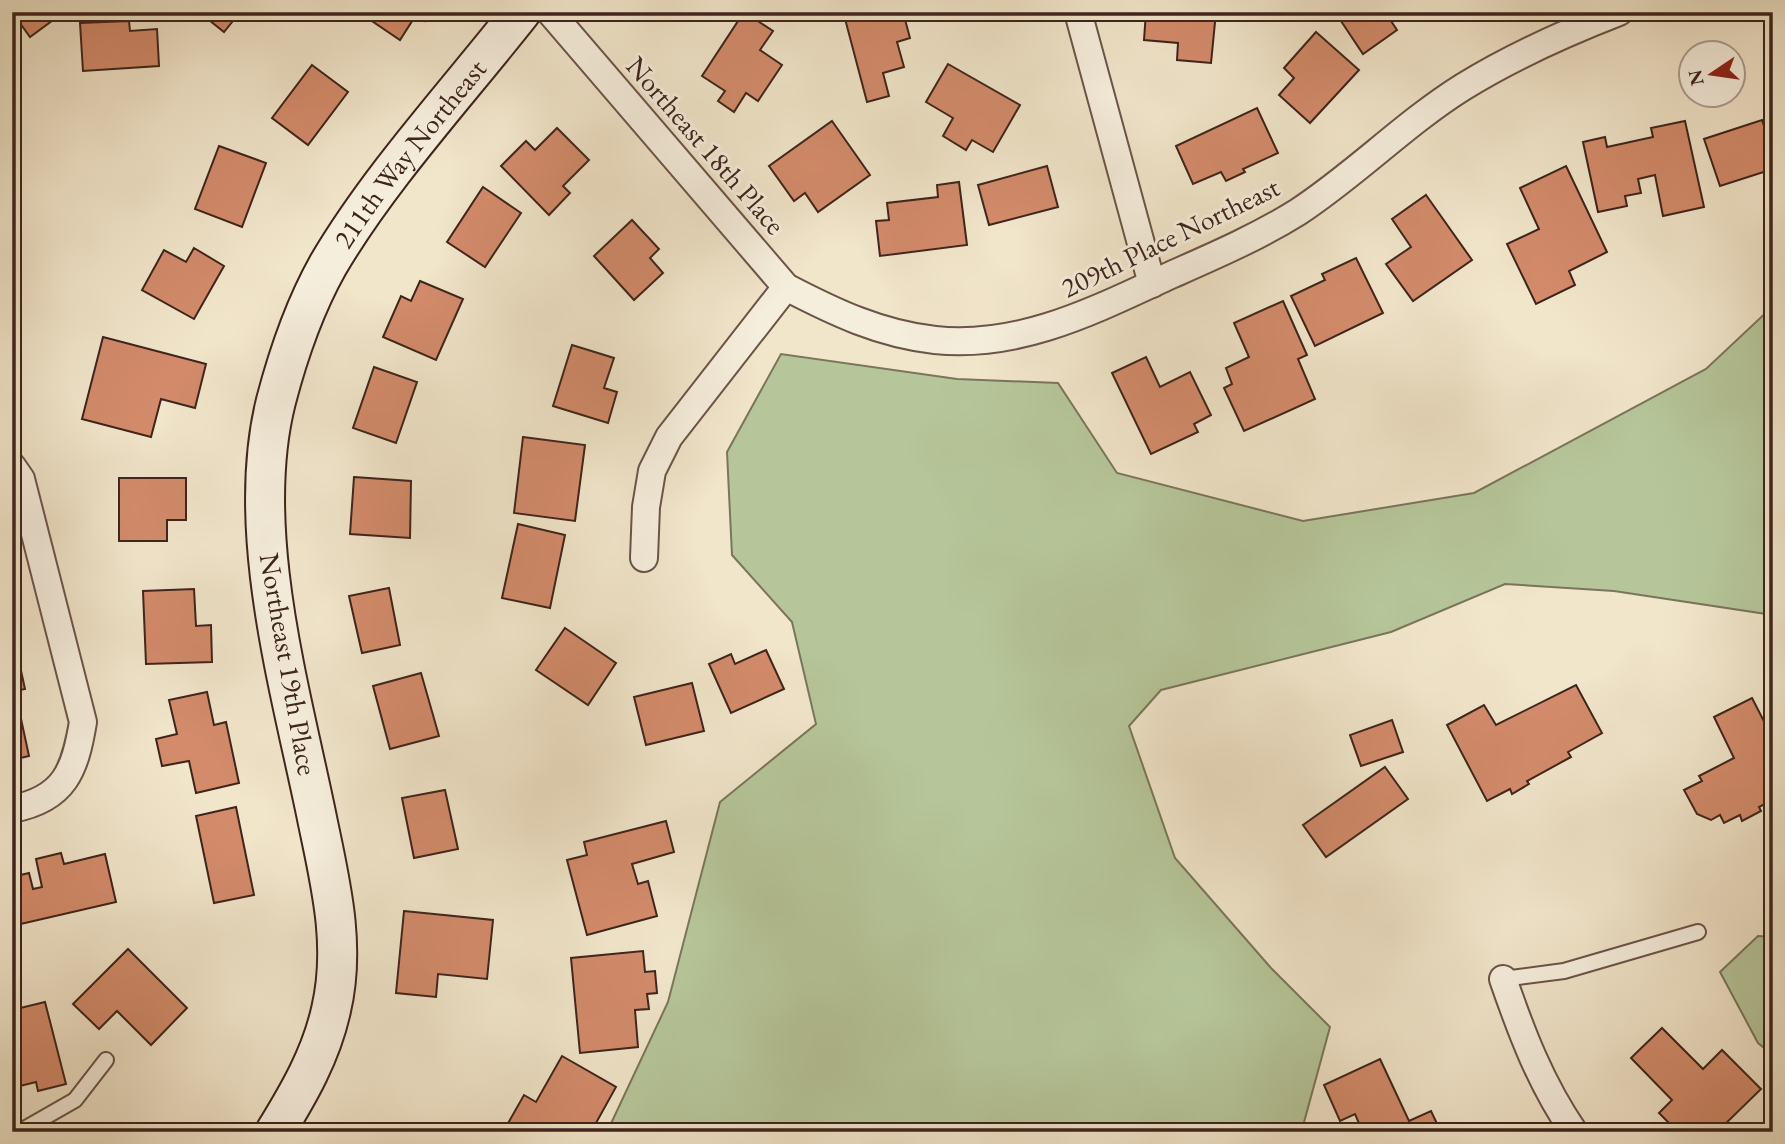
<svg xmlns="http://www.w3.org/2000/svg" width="1785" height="1144" font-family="'EB Garamond',serif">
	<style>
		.green { fill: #b6c69a; stroke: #7a755b; stroke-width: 2 }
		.building { fill: #d38b6b; stroke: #3e241c; stroke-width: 2 }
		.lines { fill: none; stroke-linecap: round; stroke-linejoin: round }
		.lane-casing { stroke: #6b5448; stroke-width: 18 }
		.street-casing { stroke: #6b5448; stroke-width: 30 }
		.secondary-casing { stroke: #3e241c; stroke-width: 42 }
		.lane { stroke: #f6eedd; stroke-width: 14 }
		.street { stroke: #f6eedd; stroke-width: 26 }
		.secondary { stroke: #f6eedd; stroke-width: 38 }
		.labels { text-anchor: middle; stroke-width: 6; stroke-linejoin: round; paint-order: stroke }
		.street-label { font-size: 28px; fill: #3e241c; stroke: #f6eedd }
	</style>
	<rect width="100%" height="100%" fill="#f1e5ca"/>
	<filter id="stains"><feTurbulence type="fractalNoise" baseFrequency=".00286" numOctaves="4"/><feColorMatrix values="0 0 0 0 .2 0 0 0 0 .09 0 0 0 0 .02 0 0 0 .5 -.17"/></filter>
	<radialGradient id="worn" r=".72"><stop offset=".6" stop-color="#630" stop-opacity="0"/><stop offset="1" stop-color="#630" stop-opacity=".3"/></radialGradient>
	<g class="green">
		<path d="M1773,306V615L1614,591L1505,584L1391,632L1161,690L1129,726L1175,858L1271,968L1330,1027L1303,1126L1309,1132H607L668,1002L720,802L816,724L792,622L732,555L727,452L781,354L957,379L1058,383L1117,473L1303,521L1474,493L1706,369Z"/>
		<path d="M1758,936L1773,937V1055L1758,1043L1720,972Z"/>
	</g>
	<g class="building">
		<path d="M12,12H64L30,37Z"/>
		<path d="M199,12H240L224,32Z"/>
		<path d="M431,12L425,21L416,15L400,40L360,13Z"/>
		<path d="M744,12L773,31L760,50L782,65L758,101L746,93L734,112L718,101L725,91L702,76Z"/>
		<path d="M854,12H903L910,38L897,42L904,67L883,73L889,96L867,102L844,15Z"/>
		<path d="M1146,12H1216L1211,63L1177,60L1178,43L1144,40Z"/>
		<path d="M1335,12H1385L1397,30L1363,54Z"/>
		<path d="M129,21L130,31L157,29L159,66L83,71L80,23Z"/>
		<path d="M1316,32L1359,70L1310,123L1279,95L1294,78L1284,68Z"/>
		<path d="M948,64L1020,105L993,152L972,140L966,150L943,136L953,118L926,102Z"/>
		<path d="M312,65L348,92L308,145L272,118Z"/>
		<path d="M1257,108L1278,153L1243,169L1245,172L1226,181L1221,172L1193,184L1176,146Z"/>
		<path d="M1762,120L1773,152V169L1720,186L1704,139Z"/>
		<path d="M832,121L870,175L818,212L805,193L794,201L769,166Z"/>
		<path d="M1685,121L1704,207L1663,216L1655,175L1638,179L1641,193L1625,196L1627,206L1598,212L1583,142L1605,137L1607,147L1653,137L1651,128Z"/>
		<path d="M557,128L589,160L563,186L570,193L549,215L501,166L526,141L535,150Z"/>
		<path d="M219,146L266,163L242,227L195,209Z"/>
		<path d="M1047,166L1058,207L989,225L978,185Z"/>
		<path d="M1566,166L1607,252L1569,271L1575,285L1536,304L1507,244L1539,229L1520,188Z"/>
		<path d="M959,182L967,245L880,256L876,221L889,220L887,203L938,197L937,185Z"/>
		<path d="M483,187L521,213L485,267L447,242Z"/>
		<path d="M1426,195L1472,260L1413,301L1386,264L1411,247L1392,219Z"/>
		<path d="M632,220L659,249L650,258L663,273L634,300L594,256Z"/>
		<path d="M194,248L224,266L194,319L142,290L164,250L186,262Z"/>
		<path d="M1356,258L1383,313L1315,346L1291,296L1325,280L1322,274Z"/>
		<path d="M420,281L463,299L436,360L383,337L401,296L411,301Z"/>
		<path d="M1283,301L1307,355L1298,359L1315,399L1244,431L1224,388L1232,384L1226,368L1249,357L1234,323Z"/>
		<path d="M103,337L206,364L195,408L161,399L151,437L82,419Z"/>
		<path d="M572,345L614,358L604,388L617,392L608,423L553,406Z"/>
		<path d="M1146,357L1160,387L1190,372L1211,415L1194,424L1198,432L1151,454L1112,373Z"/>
		<path d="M374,367L417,382L396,443L353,428Z"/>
		<path d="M523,437L585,445L575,521L514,513Z"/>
		<path d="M354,477L411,481L410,538L350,534Z"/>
		<path d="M119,478H186V520H167V541H119Z"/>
		<path d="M518,524L565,535L550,608L502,598Z"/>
		<path d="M389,588L400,645L362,653L349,596Z"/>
		<path d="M194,589L196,626L211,625L212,662L146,664L143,591Z"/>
		<path d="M565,628L616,663L588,705L536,670Z"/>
		<path d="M12,629L25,689L15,691L29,756L12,760Z"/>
		<path d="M766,650L784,689L731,713L709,664L731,654L735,664Z"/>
		<path d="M421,673L439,736L390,749L373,686Z"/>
		<path d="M692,683L704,731L646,745L634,697Z"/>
		<path d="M1576,685L1602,733L1568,752L1571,757L1527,781L1529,784L1512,794L1510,789L1487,801L1447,725L1484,705L1496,725Z"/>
		<path d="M207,692L214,725L226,722L239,783L196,793L189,761L162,766L156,739L177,734L169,700Z"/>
		<path d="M1752,698L1773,739V800L1759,807L1761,811L1742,821L1740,815L1724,823L1720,815L1711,820L1697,814L1684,790L1702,781L1699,776L1734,758L1714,717Z"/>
		<path d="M1392,720L1403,752L1361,766L1350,735Z"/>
		<path d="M1385,767L1408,799L1326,857L1303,825Z"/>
		<path d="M445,790L458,849L414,858L402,798Z"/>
		<path d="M236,807L254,895L214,903L196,816Z"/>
		<path d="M666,821L674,852L632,864L638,884L648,881L657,916L587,935L567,860L587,855L584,842Z"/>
		<path d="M61,853L64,864L105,854L116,902L12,926V877L29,873L33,889L42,887L36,859Z"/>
		<path d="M404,911L493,920L487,979L438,974L436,997L396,993Z"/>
		<path d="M128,949L187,1008L151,1045L117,1011L99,1029L73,1004Z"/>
		<path d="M643,951L645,972L655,971L657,993L647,994L649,1009L635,1010L638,1047L580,1053L571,958Z"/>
		<path d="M45,1002L66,1084L38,1091L36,1082L12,1088V1010Z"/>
		<path d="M1662,1028L1703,1069L1722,1050L1761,1089L1717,1132H1678L1659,1113L1672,1100L1631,1058Z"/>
		<path d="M562,1056L616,1087L591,1132H503L524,1095L536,1102Z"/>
		<path d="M1380,1059L1409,1121L1431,1111L1441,1132H1352L1361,1128L1355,1114L1340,1121L1324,1085Z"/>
	</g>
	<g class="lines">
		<defs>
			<g id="lane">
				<path d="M1503,979L1564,971L1698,932"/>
				<path d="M19,1132L75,1100L106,1060"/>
			</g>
			<g id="street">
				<path d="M550,12L786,287C834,312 880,334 935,340C1020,349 1095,310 1171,275C1214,256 1258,237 1298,212C1356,174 1404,124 1463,87C1513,56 1565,33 1619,12"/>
				<path d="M1078,12L1152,284"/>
				<path d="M12,466L21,479L83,722C75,770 65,799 12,809"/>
				<path d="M644,558L646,507L652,471L669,437L786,287"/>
				<path d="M1503,979C1522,1034 1541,1084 1574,1132"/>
			</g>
			<g id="secondary">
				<path id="s1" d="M275,1132C299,1093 321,1055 331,1010C346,947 331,885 318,823C292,694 243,531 276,401C288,355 305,306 328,265C379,178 458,92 521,12"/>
			</g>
		</defs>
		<use href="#lane" class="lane-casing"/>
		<use href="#street" class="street-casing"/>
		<use href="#secondary" class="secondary-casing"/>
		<use href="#lane" class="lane"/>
		<use href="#street" class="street"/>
		<use href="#secondary" class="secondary"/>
	</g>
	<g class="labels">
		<g class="street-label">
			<text transform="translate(706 145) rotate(49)" y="10">Northeast 18th Place</text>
			<text dy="10" stroke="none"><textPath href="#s1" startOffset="1036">211th Way Northeast</textPath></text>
			<text transform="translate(1170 237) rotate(-26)" y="10">209th Place Northeast</text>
			<text transform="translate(289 664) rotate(80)" y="10">Northeast 19th Place</text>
		</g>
	</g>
	<rect width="1785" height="1144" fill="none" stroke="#f1e5ca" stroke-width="42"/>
	<rect x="14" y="14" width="1757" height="1116" fill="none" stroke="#3e241c" stroke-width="3.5"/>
	<rect x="21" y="21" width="1743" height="1102" fill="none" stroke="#3e241c" stroke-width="2"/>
	<g transform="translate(1712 74) rotate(257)"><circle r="33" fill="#f6eedd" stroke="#ac9d90" stroke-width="2"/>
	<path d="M0-5L12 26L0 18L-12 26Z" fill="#8f2418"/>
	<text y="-10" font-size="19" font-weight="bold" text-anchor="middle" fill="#3e241c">N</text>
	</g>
	<rect width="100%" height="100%" filter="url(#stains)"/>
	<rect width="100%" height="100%" fill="url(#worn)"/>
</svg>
